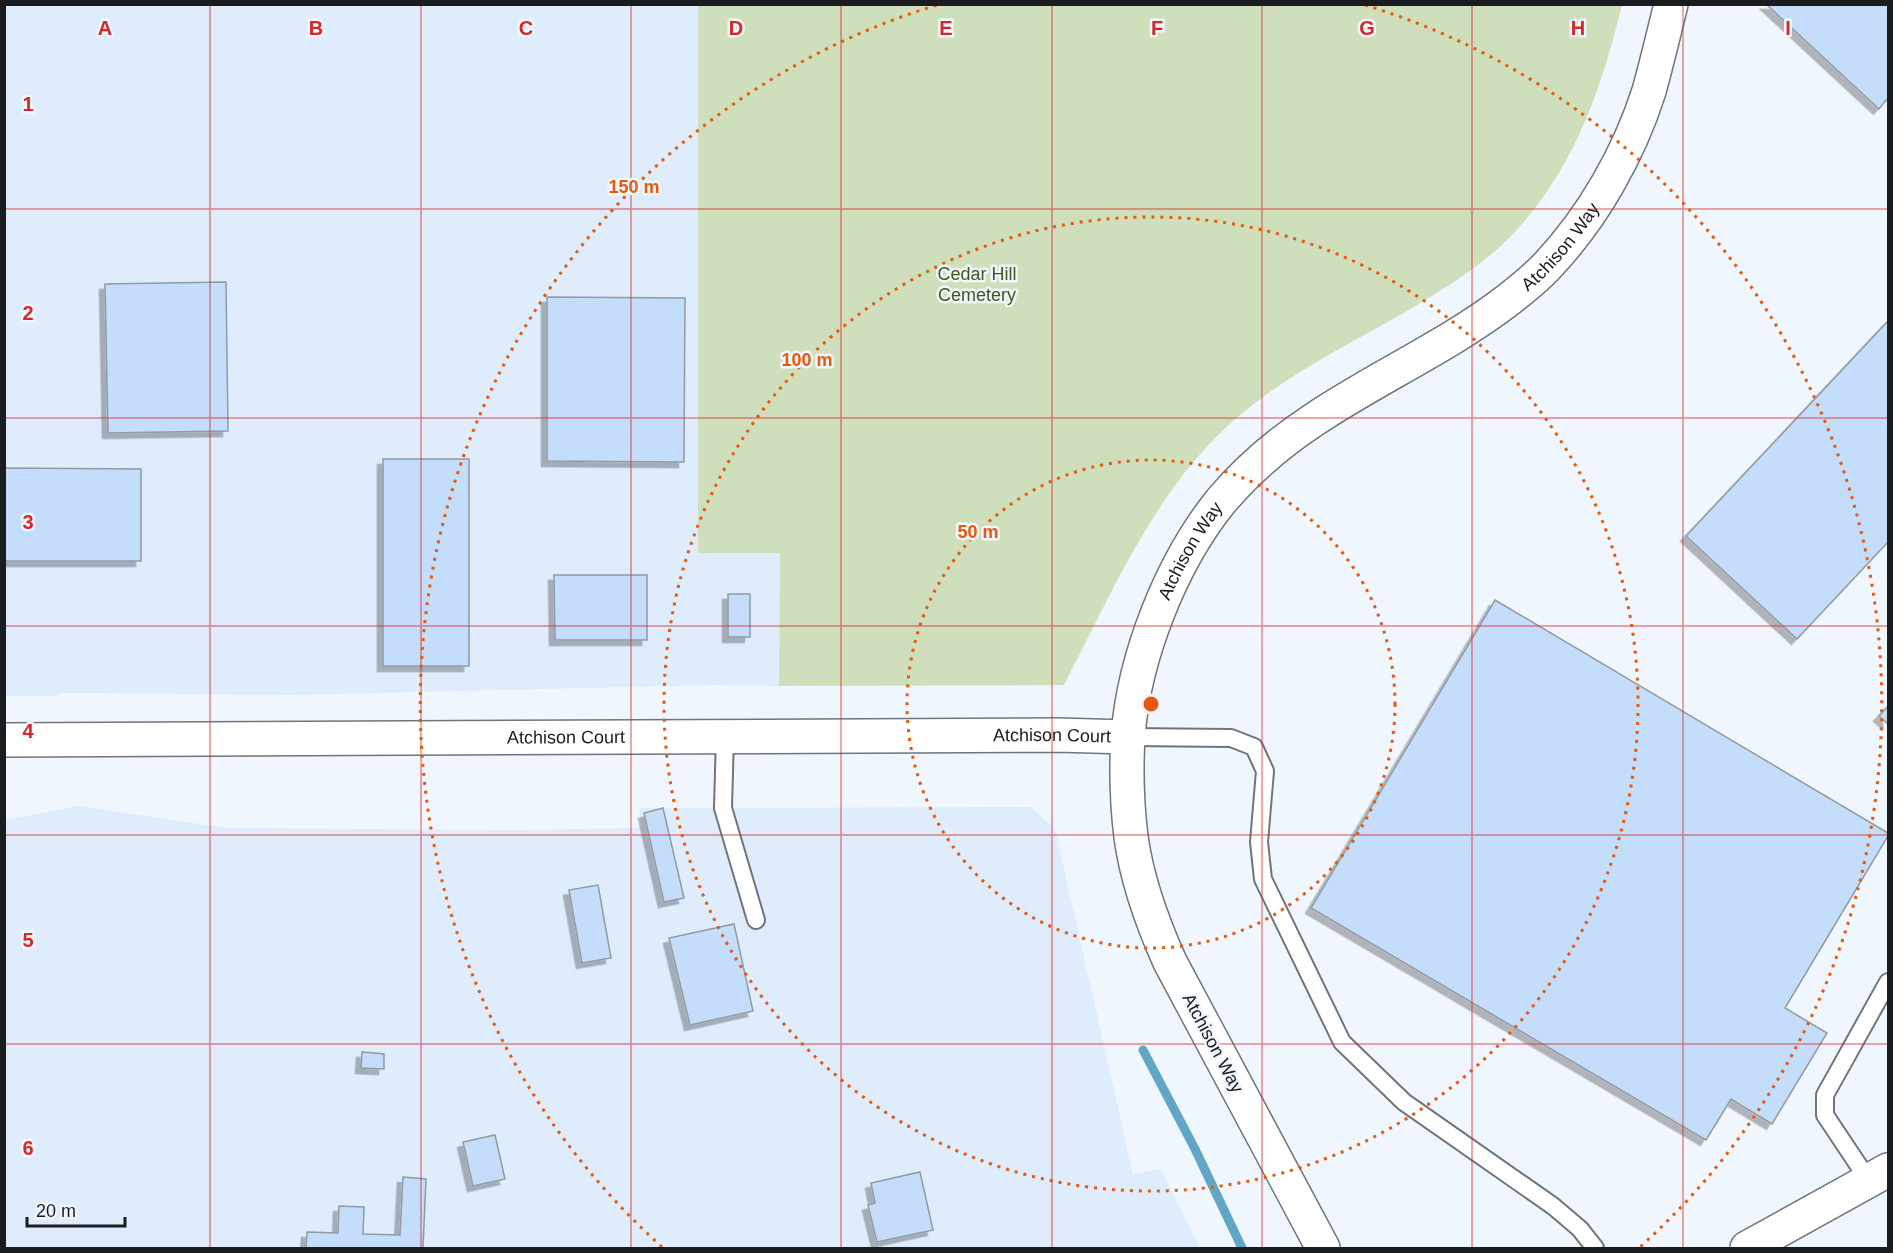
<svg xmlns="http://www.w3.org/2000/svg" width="1893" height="1253" font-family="Arial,sans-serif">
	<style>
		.built { fill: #deecfb }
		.green { fill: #d0dfbb }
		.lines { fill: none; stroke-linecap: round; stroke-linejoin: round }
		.stream { stroke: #60a7c5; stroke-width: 9 }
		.building { fill: #c3ddfb; stroke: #929aa2; stroke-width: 1.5; filter: url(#shadow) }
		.lane-casing { stroke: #6e757d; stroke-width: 20 }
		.street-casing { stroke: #6e757d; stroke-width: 36 }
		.lane { stroke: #fff; stroke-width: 16 }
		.street { stroke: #fff; stroke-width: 33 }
		.grid { fill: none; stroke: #d62828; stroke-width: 1.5; stroke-opacity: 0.55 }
		.ring { fill: none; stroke: #e8590c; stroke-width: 3; stroke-dasharray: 3 6 }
		.labels { text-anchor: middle; stroke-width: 5; stroke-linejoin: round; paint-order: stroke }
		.street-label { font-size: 18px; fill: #1a1d20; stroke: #f0f6fd }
		.park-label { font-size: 18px; fill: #425719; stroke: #f0f6fd }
		.grid-label { font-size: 20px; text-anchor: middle; font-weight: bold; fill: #d62828; stroke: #f0f6fd; stroke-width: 5; stroke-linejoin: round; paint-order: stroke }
		.centre { fill: #e8590c; stroke: #f0f6fd; stroke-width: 3 }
		.ring-label { font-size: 18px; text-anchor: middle; font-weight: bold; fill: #e8590c; stroke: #f0f6fd; stroke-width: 5; stroke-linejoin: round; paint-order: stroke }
	</style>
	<defs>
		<filter id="shadow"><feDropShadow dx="-5.5" dy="5.5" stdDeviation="0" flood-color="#0004"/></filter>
	</defs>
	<rect width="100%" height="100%" fill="#f0f6fd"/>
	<g class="built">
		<path d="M5,5H698V553H780L779,686L714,685L291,695L104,693H63L56,696H5Z"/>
		<path d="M79,806L226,828L515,830L642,828L639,808L1031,807L1055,829L1133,1174L1161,1169L1200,1248H5V820Z"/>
	</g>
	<path class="green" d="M698,5V4L1622,5C1601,90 1575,167 1514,233C1484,265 1444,289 1407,311C1348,345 1285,375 1233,421C1154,491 1112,593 1064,685L779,686L780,553H698Z"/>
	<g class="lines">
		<path class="stream" d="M1143,1050L1195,1149L1242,1248"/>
	</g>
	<g class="building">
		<path d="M1766,4H1888V98L1879,109Z"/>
		<path d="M226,282L228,431L108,433L105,284Z"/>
		<path d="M547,297L685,298L684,462L547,461Z"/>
		<path d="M1888,321V542L1797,639L1686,536Z"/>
		<rect x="383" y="459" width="86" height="207"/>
		<path d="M4,468L141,469V561H4Z"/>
		<path d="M554,575H647V640H555Z"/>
		<rect x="728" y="594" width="22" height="43"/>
		<path d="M1495,600L1888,833V836L1785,1008L1827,1033L1772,1124L1731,1099L1706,1140L1311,908Z"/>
		<path d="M1888,706V724L1879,716Z"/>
		<path d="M663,808L684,898L664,902L644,813Z"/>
		<path d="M598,885L611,958L582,963L569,890Z"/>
		<path d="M734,924L753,1011L690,1025L669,938Z"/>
		<path d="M362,1052L384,1054V1069L361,1068Z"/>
		<path d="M495,1135L505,1179L473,1186L463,1142Z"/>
		<path d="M920,1172L933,1230L877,1242L868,1205L875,1203L871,1183Z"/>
		<path d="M403,1177L426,1179L423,1248H306L307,1232L338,1233L339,1206L364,1207L363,1234L400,1235Z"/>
	</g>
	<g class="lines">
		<defs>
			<g id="lane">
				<path d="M725,736L723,808L756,920"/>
				<path d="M1128,737L1231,738L1254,747L1265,771L1259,842L1263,879L1342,1042L1404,1102L1553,1206L1580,1229L1595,1248"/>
				<path d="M1869,1181L1825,1115V1095L1888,982"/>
			</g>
			<g id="street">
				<path id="s1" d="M4,740L1057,735L1128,737"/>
				<path id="s2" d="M1323,1248L1170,962C1152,922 1137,881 1131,837C1127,804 1126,769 1128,736C1134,657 1171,563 1221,501C1248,469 1280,442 1315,419C1378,377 1448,346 1508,300C1522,289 1536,278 1548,265C1593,217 1629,154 1649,91C1657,62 1664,33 1671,4"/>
				<path d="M1747,1248L1888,1170"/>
			</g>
		</defs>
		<use href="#lane" class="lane-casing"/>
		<use href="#street" class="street-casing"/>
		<use href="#lane" class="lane"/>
		<use href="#street" class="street"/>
	</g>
	<path class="grid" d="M210,4V1248M421,4V1248M631,4V1248M841,4V1248M1052,4V1248M1262,4V1248M1472,4V1248M1683,4V1248M4,209H1888M4,418H1888M4,626H1888M4,835H1888M4,1044H1888"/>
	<g class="ring">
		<circle cx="1151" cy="704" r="244"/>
		<circle cx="1151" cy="704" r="487"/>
		<path d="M662 1247A731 731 0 0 1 937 5M1365 5A731 731 0 0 1 1640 1247"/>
	</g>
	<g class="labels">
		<g class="street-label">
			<text dy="6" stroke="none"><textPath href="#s2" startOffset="1240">Atchison Way</textPath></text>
			<text dy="6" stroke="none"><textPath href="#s2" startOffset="754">Atchison Way</textPath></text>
			<text dy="6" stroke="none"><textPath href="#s1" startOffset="1048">Atchison Court</textPath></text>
			<text dy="6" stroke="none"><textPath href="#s1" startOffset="562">Atchison Court</textPath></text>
			<text transform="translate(1213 1043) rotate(62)" y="6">Atchison Way</text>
		</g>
		<g class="park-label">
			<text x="977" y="280">Cedar Hill<tspan x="977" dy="21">Cemetery</tspan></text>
		</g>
	</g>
	<g class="grid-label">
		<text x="105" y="35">A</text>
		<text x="316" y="35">B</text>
		<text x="526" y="35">C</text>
		<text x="736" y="35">D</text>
		<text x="946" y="35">E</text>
		<text x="1157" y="35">F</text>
		<text x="1367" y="35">G</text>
		<text x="1578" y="35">H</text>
		<text x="1788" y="35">I</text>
		<text x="28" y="111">1</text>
		<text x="28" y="320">2</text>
		<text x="28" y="529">3</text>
		<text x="28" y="738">4</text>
		<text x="28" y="947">5</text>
		<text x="28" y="1155">6</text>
	</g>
	<circle cx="1151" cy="704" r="9" class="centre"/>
	<g class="ring-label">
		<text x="634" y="193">150 m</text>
		<text x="807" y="366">100 m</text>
		<text x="978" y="538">50 m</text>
	</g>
	<rect width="1893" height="1253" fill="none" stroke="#1a1d20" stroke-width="12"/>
	<path d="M27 1217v9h98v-9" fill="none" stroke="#1a1d20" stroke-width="3"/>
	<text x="36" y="1217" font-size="18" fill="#1a1d20" stroke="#f0f6fd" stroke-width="4.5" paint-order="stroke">20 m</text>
</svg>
